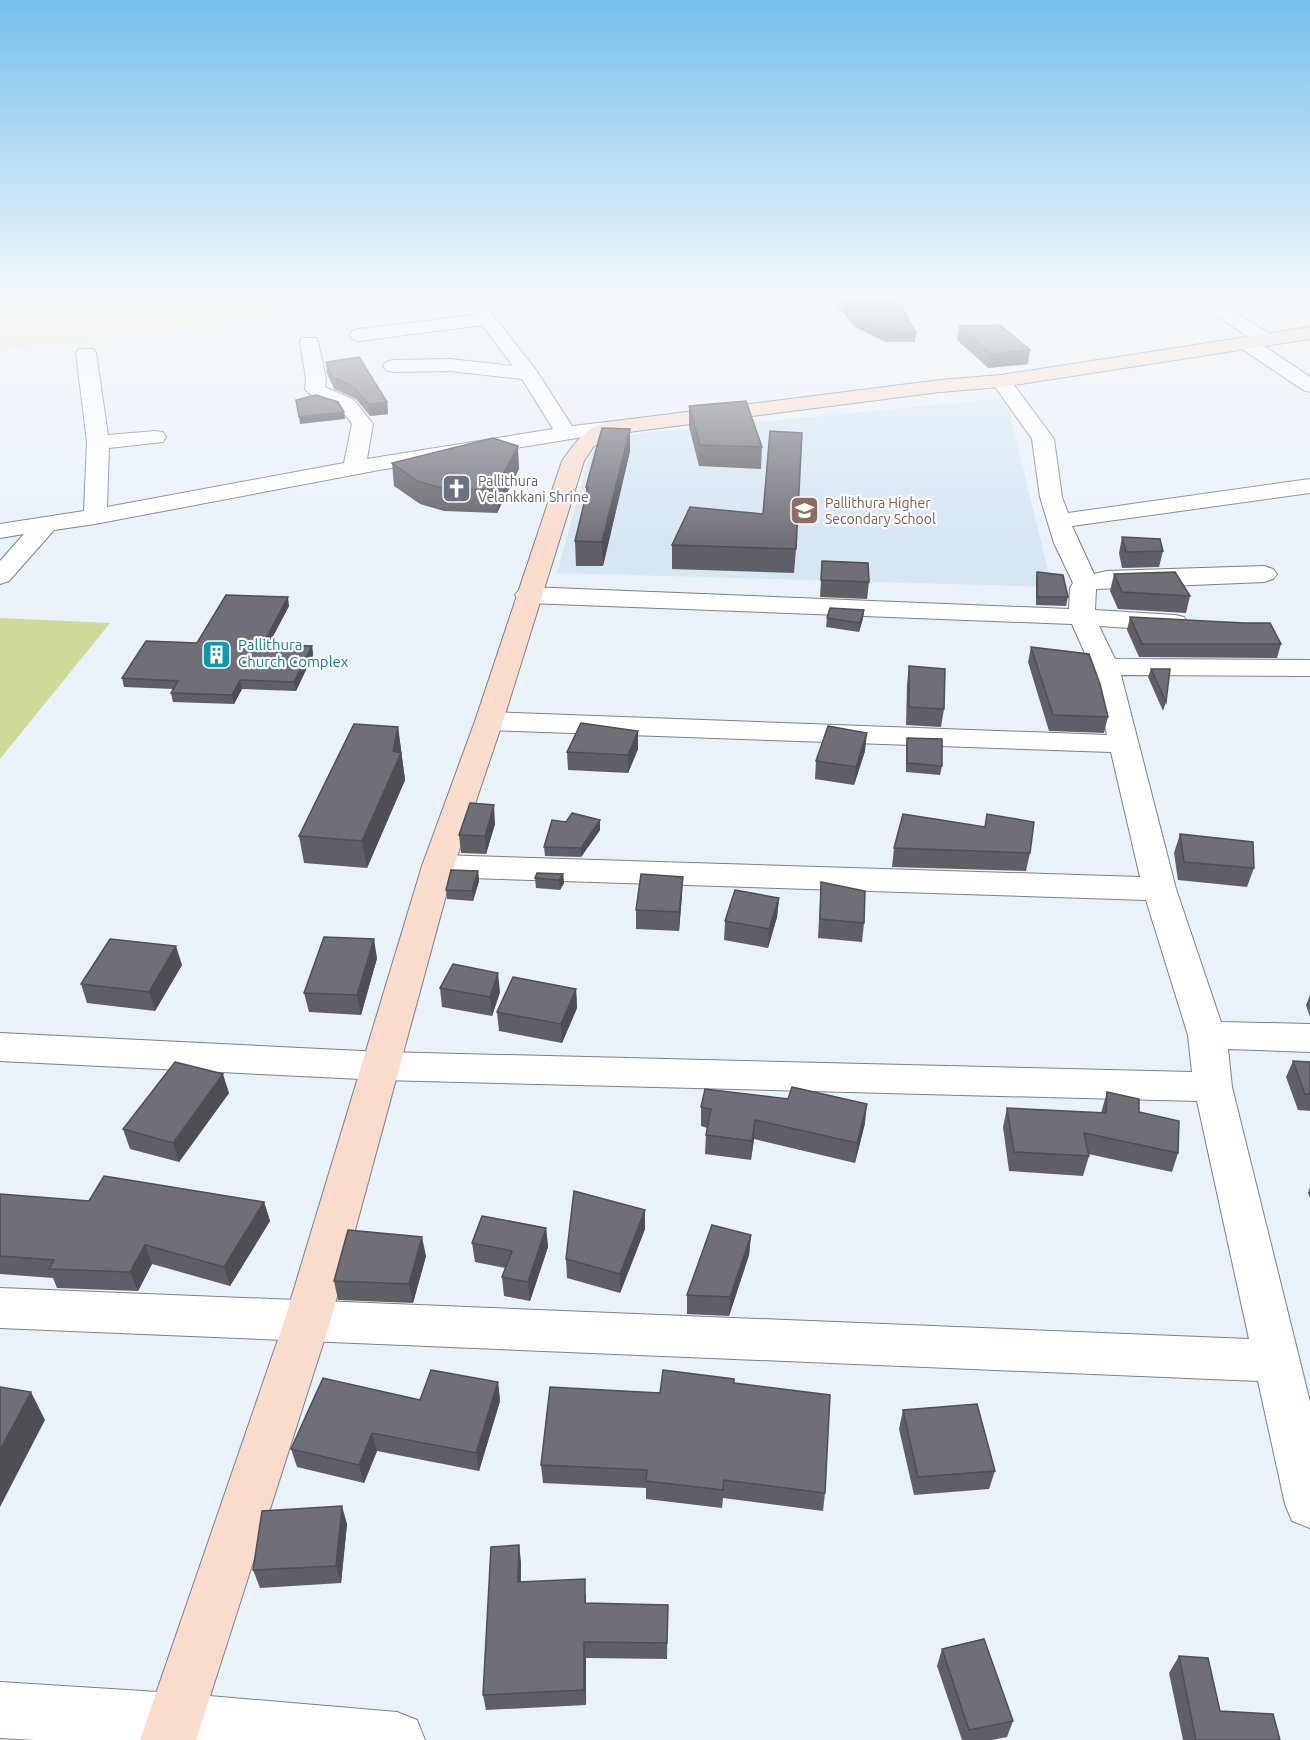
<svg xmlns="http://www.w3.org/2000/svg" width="1310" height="1740" font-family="Ubuntu,sans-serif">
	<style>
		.built { fill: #d7e6f3 }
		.green { fill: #d0da98 }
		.sand { fill: #f0e7c1 }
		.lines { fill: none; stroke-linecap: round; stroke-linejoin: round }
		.minor-casing { stroke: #7a8188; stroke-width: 2 }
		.secondary-casing { stroke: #7a8188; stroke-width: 2 }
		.minor { fill: #fff; fill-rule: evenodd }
		.secondary { fill: #fadccd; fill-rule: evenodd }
		.wall { fill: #605f67 }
		.shaded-wall { fill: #4e4e54 }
		.building { fill: #706f78; stroke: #4e4e54; stroke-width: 1.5 }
		.labels { text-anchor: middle; stroke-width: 4.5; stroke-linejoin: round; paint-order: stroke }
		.far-worship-label { font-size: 14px; fill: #5b616d; stroke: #fdfdfd; text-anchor: start }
		.far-education-label { font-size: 14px; fill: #785e54; stroke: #fdfdfd; text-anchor: start }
		.culture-label { font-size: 15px; fill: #0d838f; stroke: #fdfdfd; text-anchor: start }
	</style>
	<rect width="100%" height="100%" fill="#e9f1f9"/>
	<path class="built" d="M1006,398L1052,587L557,573L591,449L606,437Z"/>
	<path class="green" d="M0,618L110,623L0,759Z"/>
	<path class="sand" d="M0,299H456L0,350Z"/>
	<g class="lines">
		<defs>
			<g id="minor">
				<path d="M477,299L481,300L536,370L572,426L607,422L614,424L618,428L614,432L379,470L95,524L54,530L9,581L0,584V561L24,534L0,538V524L84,511L87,442L76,353L79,349H93L96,353L108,435L155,431L163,432L166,437L163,442L109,448L107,507L344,463L352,424L340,408L315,399L305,389L306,378L300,342L302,338H316L318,342L326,378L325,387L354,400L373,424L367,459L553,429L522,379L450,371L393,372L386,370L383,366L386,362L393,360L450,359L513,366L482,325L359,341L352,339L350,335L352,331L359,329L474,315L466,304L469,300Z"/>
				<path d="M1192,299H1214L1273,336L1275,340L1273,344H1261L1310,377V392L1303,390L1239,347L1237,343L1239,339H1251Z"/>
				<path d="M1001,375L1008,377L1054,439L1062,497L1068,513L1310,479V493L1072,526L1094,574L1107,571L1264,566L1273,569L1277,574L1273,579L1264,582L1096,589L1095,610L1175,615L1184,617L1188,623L1184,629L1175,631L1099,626L1115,659L1310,660V676L1121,675L1176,889L1221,1022L1310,1024V1052L1228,1049L1232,1087L1310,1402V1528L1292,1521L1285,1504L1258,1381L0,1328V1288L1249,1339L1197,1101L382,1080L0,1061V1033L382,1052L1192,1072L1188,1035L1146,900L438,877L426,873L422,866L426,859L438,855L1140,877L1111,752L489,730L479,727L475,721L479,715L489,712L1107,735L1091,667L1072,624L528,603L519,600L515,595L519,590L528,587L1069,609L1070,588L1073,583L1054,543L1040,497L1032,439L991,381L994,377Z"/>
				<path d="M0,1682L174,1693L397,1712L417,1720L425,1740H34L0,1738Z"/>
			</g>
			<path id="secondary" d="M1310,327V339L1001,387L940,392L613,434L593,447L584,461L503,721L454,866L330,1322L196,1740H140L284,1322L422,866L475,721L562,461C574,444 586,427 607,422L940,380L1001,375Z"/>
		</defs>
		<use href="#minor" class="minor-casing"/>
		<use href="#secondary" class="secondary-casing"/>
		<use href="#minor" class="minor"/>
		<use href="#secondary" class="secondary"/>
	</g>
	<g class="wall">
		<path d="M832,299H897L916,333L915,342H886L855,327Z"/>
		<path d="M959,326L1028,364L988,368L957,340Z"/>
		<path d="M326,362L387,402L388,414L370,416L356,399L334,389L327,373Z"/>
		<path d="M689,406L762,447L761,469L699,466L689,427Z"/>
		<path d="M630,451L603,566H576L575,541L586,497V487Z"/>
		<path d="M392,463L519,469L497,513L444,511L420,504L394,486Z"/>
		<path d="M763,514L796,549L794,573L672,569V545Z"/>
		<path d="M1122,537L1163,551L1159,567L1122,568L1119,553Z"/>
		<path d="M822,561L869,582L867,599L820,597Z"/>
		<path d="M1037,572L1068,597L1066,606L1036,605V580Z"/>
		<path d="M1114,574L1190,596L1186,613L1118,609L1110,591Z"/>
		<path d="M289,606L269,644L312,646L313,655L296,691L242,689L234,704L173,702L171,693L173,689L124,687L122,678L197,643Z"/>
		<path d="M864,610L863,618L859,632L826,627L827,618Z"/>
		<path d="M1130,617L1281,644L1277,658L1139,657L1127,630Z"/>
		<path d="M1031,647L1108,717L1104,733L1049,731L1028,662Z"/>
		<path d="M909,666L944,709L941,727L906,725L907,684Z"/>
		<path d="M1151,669L1166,702L1163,711L1148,677Z"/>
		<path d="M398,727L405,780L367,868L304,863L299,836Z"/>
		<path d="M907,738L942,766L940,775L906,772V747Z"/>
		<path d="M638,749L628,773L568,770L567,752Z"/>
		<path d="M865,751L854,785L815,779L816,761Z"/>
		<path d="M495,824L486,854L461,853L459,835Z"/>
		<path d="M600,830L581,857L545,856L544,847Z"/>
		<path d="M1180,834L1254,868L1247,887L1178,880L1174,853Z"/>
		<path d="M894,848L1030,853L1026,871L892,867Z"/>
		<path d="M478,871L479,881L473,901L447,899L446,890Z"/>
		<path d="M563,874L564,883L560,890L536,888L535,878Z"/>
		<path d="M821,882L864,923L862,942L818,938Z"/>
		<path d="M682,895L679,931L636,929V910Z"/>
		<path d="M779,898L777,917L768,948L724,940L725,921Z"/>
		<path d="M377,958L361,1015L309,1012L304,993Z"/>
		<path d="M182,965L155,1011L87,1003L81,984Z"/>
		<path d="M440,988L500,992L492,1016L442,1007Z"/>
		<path d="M576,989L577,1008L562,1043L499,1031L497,1012Z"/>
		<path d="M1310,995V1017L1306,1005Z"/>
		<path d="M1293,1061L1310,1062V1111L1298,1110L1286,1077Z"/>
		<path d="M1107,1092L1139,1112L1178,1153L1172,1172L1088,1154L1089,1156L1083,1176L1009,1171L1003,1127L1007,1108L1101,1113Z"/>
		<path d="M229,1093L179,1162L130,1149L123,1129Z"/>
		<path d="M701,1107L865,1123L855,1163L754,1139L751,1160L705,1154L706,1135L707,1128L701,1126Z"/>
		<path d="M1310,1187V1198L1308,1193Z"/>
		<path d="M0,1194L89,1201L264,1202L270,1221L230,1286L152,1264L138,1291L57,1288L53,1278L0,1274Z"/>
		<path d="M546,1228L548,1247L530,1301L504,1296L502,1277L505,1268L475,1262L472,1243Z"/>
		<path d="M645,1229L620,1293L567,1278L566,1259Z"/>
		<path d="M751,1235L749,1255L729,1316L687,1314V1295Z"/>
		<path d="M426,1256L413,1303L338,1300L334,1281Z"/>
		<path d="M498,1382L500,1401L479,1471L377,1451L364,1483L297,1467L291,1449L420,1400Z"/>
		<path d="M734,1383L825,1493L823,1511L723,1498L722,1508L646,1499V1488L543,1483L541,1465L660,1393Z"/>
		<path d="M903,1410L995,1471L989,1489L914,1495L899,1429Z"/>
		<path d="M347,1524L341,1583L260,1588L253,1570Z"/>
		<path d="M521,1562V1581L586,1595V1603L668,1605L667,1659L586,1658V1705L486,1710L483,1695Z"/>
		<path d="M942,1649L1013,1721L1007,1737L992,1740H962L937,1666Z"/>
		<path d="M1179,1656L1220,1711L1280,1740H1183L1169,1673Z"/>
	</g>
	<g class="shaded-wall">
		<path d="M1030,350L1028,364L988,368L990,354Z"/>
		<path d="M387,402L388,414L370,416L368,404Z"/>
		<path d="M344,412L345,419L300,424L299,417Z"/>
		<path d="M630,429V451L603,566L602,542Z"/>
		<path d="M518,446L519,469L497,513L495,490Z"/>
		<path d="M288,597L289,606L264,653L263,644Z"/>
		<path d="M864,610L863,618L859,632L860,623Z"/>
		<path d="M312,646L313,655L296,691L294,682Z"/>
		<path d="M240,680L242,689L234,704L232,695Z"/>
		<path d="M398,727L405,780L367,868L362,841L393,751Z"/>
		<path d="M638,731V749L628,773V755Z"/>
		<path d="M867,733L865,751L854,785L856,767Z"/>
		<path d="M494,805L495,824L486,854L485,836Z"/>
		<path d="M600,820V830L581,857V848Z"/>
		<path d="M478,871L479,881L473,901L472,891Z"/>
		<path d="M563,874L564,883L560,890L559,880Z"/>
		<path d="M683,877L682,895L679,931V912Z"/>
		<path d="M779,898L777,917L768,948L769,929Z"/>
		<path d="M374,939L377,958L361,1015L357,995Z"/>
		<path d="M176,946L182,965L155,1011L149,992Z"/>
		<path d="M498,973L500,992L492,1016L490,997Z"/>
		<path d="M576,989L577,1008L562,1043L561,1024Z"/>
		<path d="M223,1074L229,1093L179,1162L173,1143Z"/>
		<path d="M867,1104L865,1123L855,1163L857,1143Z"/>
		<path d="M755,1120L754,1139L751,1160L752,1141Z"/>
		<path d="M264,1202L270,1221L230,1286L224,1267Z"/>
		<path d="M645,1210V1229L620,1293V1274Z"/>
		<path d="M546,1228L548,1247L530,1301L528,1282Z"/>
		<path d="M751,1235L749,1255L729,1316L730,1297Z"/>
		<path d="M422,1237L426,1256L413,1303L409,1284Z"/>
		<path d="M145,1245L152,1264L138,1291L130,1272Z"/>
		<path d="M498,1382L500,1401L479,1471L476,1453Z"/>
		<path d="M31,1392L45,1420L0,1507V1450Z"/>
		<path d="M372,1433L377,1451L364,1483L359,1465Z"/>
		<path d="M342,1506L347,1524L341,1583L336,1566Z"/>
		<path d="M519,1545L521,1562L520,1598L518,1582Z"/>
		<path d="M584,1642L586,1658V1705L584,1690Z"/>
	</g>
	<g class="building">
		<path d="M841,299H897L916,333L887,332L856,318Z"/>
		<path d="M1000,325L1030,350L990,354L959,326Z"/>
		<path d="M359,357L387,402L368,404L354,387L332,377L326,362Z"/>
		<path d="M316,395L338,402L344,412L299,417L296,400Z"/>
		<path d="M746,401L762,447L700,445L689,406Z"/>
		<path d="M602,428L630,429L602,542L575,541L588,487H586Z"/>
		<path d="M770,431L802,433L796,549L672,545L690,507L763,514Z"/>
		<path d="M493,438L518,446L495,490L441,488L417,481L392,463Z"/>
		<path d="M1122,537L1160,539L1163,551L1126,552Z"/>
		<path d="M822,561L868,563L869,582L821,580Z"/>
		<path d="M1037,572L1063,575L1068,597H1037Z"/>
		<path d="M1175,572L1190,596L1122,592L1114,574Z"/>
		<path d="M226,595L288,597L263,644L312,646L294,682L240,680L232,695L171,693L178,681L122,678L146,641L197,643Z"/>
		<path d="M830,608L864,610L860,623L827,618Z"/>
		<path d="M1130,617L1244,623H1270L1281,644H1142Z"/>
		<path d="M1031,647L1089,654L1100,684L1108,717L1053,715Z"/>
		<path d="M909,666L945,669L944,709L909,707Z"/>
		<path d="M1151,669H1170L1166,702Z"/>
		<path d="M581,723L638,731L628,755L567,752Z"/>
		<path d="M354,724L398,727L393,751L401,753L362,841L299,836Z"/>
		<path d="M828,726L867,733L856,767L816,761Z"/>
		<path d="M907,738L942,739V766L907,763Z"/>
		<path d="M470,803L494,805L485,836L459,835Z"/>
		<path d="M572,813L600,820L581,848L544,847L552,820L566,822Z"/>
		<path d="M903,814L985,827L987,814L1034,822L1030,853L894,848Z"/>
		<path d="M1180,834L1253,842L1254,868L1184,862Z"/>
		<path d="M451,870L478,871L472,891L446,890Z"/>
		<path d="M537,873L563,874L559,880L535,878Z"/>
		<path d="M641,874L683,877L679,912L636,910Z"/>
		<path d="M821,882L865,891L864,923L820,919Z"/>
		<path d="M735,890L779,898L769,929L725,921Z"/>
		<path d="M324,937L374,939L357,995L304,993Z"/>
		<path d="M110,939L176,946L149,992L81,984Z"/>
		<path d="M453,964L498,973L490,997L440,988Z"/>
		<path d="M513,977L576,989L561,1024L497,1012Z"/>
		<path d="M1293,1061L1310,1062V1094H1305Z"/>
		<path d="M175,1062L223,1074L173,1143L123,1129Z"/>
		<path d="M792,1087L867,1104L857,1143L755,1120L752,1141L706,1135L711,1109L701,1107L705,1089L788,1099Z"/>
		<path d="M1107,1092L1139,1099V1112L1179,1121L1178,1153L1084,1133L1089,1156L1014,1152L1007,1108L1106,1113Z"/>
		<path d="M104,1176L264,1202L224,1267L145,1245L130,1272L49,1269L54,1260L0,1256V1194L89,1201Z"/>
		<path d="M574,1191L645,1210L620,1274L566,1259Z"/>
		<path d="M482,1216L546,1228L528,1282L502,1277L512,1251L472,1243Z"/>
		<path d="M712,1225L751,1235L730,1297L687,1295Z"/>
		<path d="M348,1230L422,1237L409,1284L334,1281Z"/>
		<path d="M431,1370L498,1382L476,1453L372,1433L359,1465L291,1449L323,1378L420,1400Z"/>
		<path d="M663,1370L734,1379V1383L830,1395L825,1493L724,1480L723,1490L646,1481L647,1470L541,1465L550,1387L660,1393Z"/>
		<path d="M0,1387L31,1392L0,1450Z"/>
		<path d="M977,1404L995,1471L918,1477L903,1410Z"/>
		<path d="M342,1506L336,1566L253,1570L262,1511Z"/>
		<path d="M519,1545L518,1582L585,1579V1603L668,1605L667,1643L584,1642V1690L483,1695L491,1547Z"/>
		<path d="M984,1639L1013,1721L969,1730L942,1649Z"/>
		<path d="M1179,1656L1208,1658L1220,1711L1273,1714L1280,1740H1196Z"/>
	</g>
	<linearGradient id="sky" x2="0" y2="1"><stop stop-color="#74bfeb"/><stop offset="0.55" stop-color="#f5f9fc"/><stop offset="1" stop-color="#f5f9fc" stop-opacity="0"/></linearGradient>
	<rect width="1310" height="543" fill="url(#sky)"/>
	<defs>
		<symbol id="church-square" viewBox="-11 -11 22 22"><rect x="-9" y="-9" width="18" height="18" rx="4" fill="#6b7280" stroke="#fdfdfd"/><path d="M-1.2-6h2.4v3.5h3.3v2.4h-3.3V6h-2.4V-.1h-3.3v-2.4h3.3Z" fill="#fff"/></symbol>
		<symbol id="school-square" viewBox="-11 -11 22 22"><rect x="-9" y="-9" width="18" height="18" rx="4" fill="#8d6e63" stroke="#fdfdfd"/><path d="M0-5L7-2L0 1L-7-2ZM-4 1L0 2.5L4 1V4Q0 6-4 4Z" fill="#fff"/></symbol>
		<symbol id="building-square" viewBox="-11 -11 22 22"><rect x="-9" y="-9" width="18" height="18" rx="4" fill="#0f9aa8" stroke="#fdfdfd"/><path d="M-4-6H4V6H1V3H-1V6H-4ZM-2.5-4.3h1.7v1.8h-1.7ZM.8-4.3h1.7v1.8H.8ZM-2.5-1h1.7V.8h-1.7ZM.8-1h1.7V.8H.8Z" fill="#fff"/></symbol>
	</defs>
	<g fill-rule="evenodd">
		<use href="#church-square" x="440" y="472" width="33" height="33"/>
		<use href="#school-square" x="788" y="494" width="33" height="33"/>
		<use href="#building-square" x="200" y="638" width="33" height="33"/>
	</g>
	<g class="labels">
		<g class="far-worship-label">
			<text x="478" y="486">Pallithura<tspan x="478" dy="16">Velankkani Shrine</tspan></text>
		</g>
		<g class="far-education-label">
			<text x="825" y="508">Pallithura Higher<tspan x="825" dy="16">Secondary School</tspan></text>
		</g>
		<g class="culture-label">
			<text x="238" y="650">Pallithura<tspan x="238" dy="17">Church Complex</tspan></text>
		</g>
	</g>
</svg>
